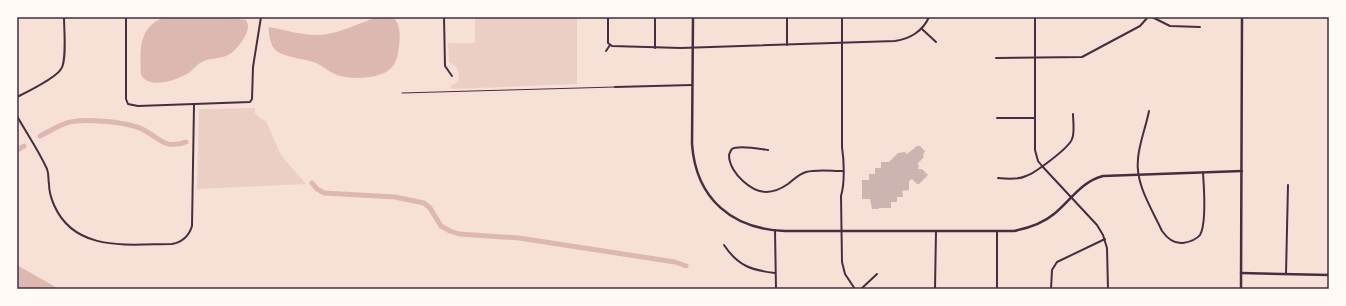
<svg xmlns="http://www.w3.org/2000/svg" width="1346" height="306" font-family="Barlow,sans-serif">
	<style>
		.green { fill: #ebcfc5 }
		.water { fill: #dcb8b0 }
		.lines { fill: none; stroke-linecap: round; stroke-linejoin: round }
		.canal { stroke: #dcb8b0; stroke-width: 5 }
		.building { fill: #ccb4b1 }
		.service { stroke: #4a2c40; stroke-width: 1 }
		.minor { stroke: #4a2c40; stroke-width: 2 }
		.tertiary { stroke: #4a2c40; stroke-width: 2.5 }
		.neatline { fill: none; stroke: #4a2c40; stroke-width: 1.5 }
	</style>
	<rect width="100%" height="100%" fill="#f7e1d7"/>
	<g class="green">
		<path d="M475,17H577V84L452,89L451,85L456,83L459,79C459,70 457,66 449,62L448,43H475Z"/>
		<path d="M255,108V113L261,119L266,121L281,155L306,184L197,189L199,109Z"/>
	</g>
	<g class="water">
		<path d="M165,17H227L246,20C247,22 248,23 248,26C248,36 235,53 226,56C218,59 208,58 202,62C197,64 194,69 190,72C179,80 149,90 141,75C140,49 138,27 165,17Z"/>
		<path d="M377,17L394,18C401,26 400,37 399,47C398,53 397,62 392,67C383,79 351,80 337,75C329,72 323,66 316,63C304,58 280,58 273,47C270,42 268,32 269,27C285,30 301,35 318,35C336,35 360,23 377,17Z"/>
		<path d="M17,265L59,289H17Z"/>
	</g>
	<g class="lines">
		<g class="canal">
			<path d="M40,136C48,132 56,127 64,124C80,117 127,122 142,129C160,138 164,150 186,142"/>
			<path d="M17,150L24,146"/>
			<path d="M312,183L317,189L324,193L395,197L424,203L430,208L441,226L450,231L459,234L519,238L675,262L686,266"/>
		</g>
	</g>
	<path class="building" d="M917,146H920L925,151L923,156L924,157L917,164L919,165L918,169H922L928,175L919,184H917L912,179L909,181V190L902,191L903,197H897V202H891V208H879V209H872L870,199H862V180H869V174H875V168H881V162H889L898,153L905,152L907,154Z"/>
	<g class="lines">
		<path class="service" d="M402,93L615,87"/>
		<g class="minor">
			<path d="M126,17V99L128,104L138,106L250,102L252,99L253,67L261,17"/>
			<path d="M444,17L445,66L452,76"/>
			<path d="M608,17V43L612,46L681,48L895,41C910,39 923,31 929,17"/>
			<path d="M787,17V45"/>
			<path d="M842,17V147C844,160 845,183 841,196L842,262L845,274L855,289"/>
			<path d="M1035,17V150L1038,161L1042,166L1097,225L1103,235L1107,248L1108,289"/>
			<path d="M1152,17L1170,26L1200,27"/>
			<path d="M922,29L936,42"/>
			<path d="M655,48V17"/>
			<path d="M606,51L610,45"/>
			<path d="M996,58L1082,57L1140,26L1148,17"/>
			<path d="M615,87L692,85"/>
			<path d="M17,97C27,92 56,78 61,69C67,61 64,29 64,17"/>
			<path d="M1149,111C1146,127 1139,143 1138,159C1135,184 1152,209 1162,231C1167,238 1174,244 1183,243C1189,242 1196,240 1200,235C1207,223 1204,188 1203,173"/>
			<path d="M17,116C27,134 39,151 47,169C49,174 48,179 49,184C49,191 51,198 54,205C75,253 129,244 172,244C183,242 189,236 192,226L194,105"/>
			<path d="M997,118H1035"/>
			<path d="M768,150C761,149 738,145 732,149C730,151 730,153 729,155C729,165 736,175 743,181C758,195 772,195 788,184C793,180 799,174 806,172C817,169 831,171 843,171"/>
			<path d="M998,178C1007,179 1018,180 1026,176C1035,173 1069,148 1072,139C1075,132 1073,122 1073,114"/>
			<path d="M775,230L776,289"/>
			<path d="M997,231V289"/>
			<path d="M724,245C738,266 751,270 775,273"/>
			<path d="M1286,274L1288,185"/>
			<path d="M861,289L877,274"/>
			<path d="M935,289L936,231"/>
			<path d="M1051,289L1052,270L1057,262L1105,239"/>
		</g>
		<g class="tertiary">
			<path d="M693,17L692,144C696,199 732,229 785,231H1014C1029,228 1042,224 1054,214C1070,201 1082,181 1103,176L1242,171"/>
			<path d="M1241,273L1329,275"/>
			<path d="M1241,289L1242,17"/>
		</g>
	</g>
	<rect width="1346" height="306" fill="none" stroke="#fffaf5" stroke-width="36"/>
	<rect x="18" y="18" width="1310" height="270" class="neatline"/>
</svg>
